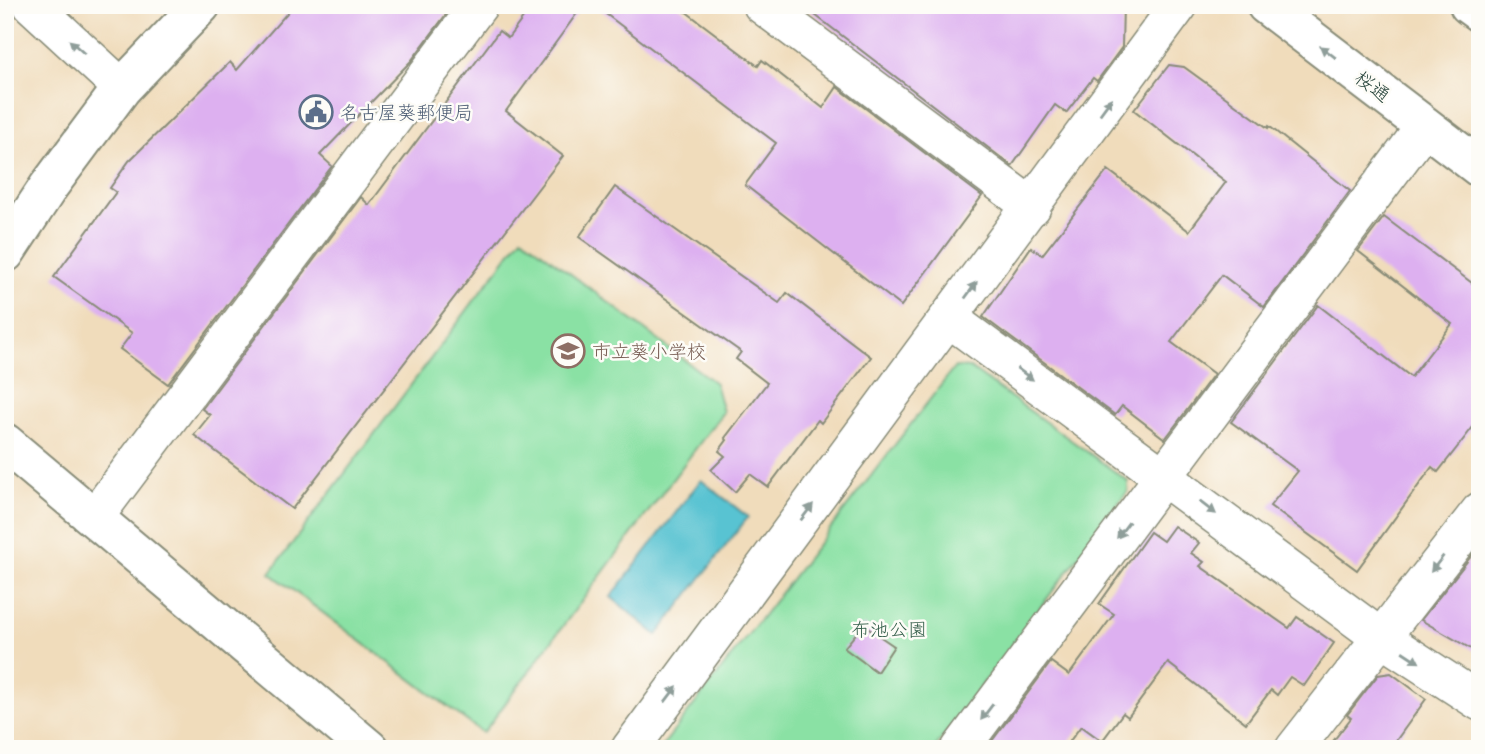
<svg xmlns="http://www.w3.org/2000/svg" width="1485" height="754" font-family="Pangolin,'Klee One',sans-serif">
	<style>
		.green { fill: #8ae1a4; stroke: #548f6c; stroke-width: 2 }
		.water { fill: #58c3d2; stroke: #3c8083; stroke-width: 2 }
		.building { fill: #ddb0f0 }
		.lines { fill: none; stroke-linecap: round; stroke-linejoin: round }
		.street-casing { stroke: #888c78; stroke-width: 40 }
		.secondary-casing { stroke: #888c78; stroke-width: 42 }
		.street { stroke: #fff; stroke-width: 37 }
		.secondary { stroke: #fff; stroke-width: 38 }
		.oneway { fill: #8f9e9a }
		.labels { text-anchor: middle; stroke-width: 5; stroke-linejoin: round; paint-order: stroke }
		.street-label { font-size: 19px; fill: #1f3d34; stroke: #fdfcf7 }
		.service-label { font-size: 19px; fill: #4e5e75; stroke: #fdfcf7; text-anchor: start }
		.education-label { font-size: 19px; fill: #785e54; stroke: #fdfcf7; text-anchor: start }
		.park-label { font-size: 19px; fill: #345e4a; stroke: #fdfcf7 }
	</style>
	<rect width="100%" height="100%" fill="#fdfcf7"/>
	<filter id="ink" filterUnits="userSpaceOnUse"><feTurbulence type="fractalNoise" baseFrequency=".0143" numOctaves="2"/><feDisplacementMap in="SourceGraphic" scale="14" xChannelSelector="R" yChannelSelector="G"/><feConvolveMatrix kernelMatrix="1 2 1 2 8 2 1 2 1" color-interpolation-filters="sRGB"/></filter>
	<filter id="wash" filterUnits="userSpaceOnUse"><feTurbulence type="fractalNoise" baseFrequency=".00686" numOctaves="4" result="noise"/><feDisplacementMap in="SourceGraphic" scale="28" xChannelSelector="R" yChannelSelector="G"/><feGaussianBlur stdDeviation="1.57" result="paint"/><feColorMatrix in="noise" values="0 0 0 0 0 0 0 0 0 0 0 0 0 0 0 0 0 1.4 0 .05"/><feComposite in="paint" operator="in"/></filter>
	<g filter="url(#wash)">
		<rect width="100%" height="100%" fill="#f0dcbb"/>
		<g class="green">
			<path d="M522,237L715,383L723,412L483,733L270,573Z"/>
			<path d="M955,367L970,368L1128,481V491L934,749H660Z"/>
		</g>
		<path class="water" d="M701,480L748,517L657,635L611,597Z"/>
		<g id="blocks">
			<g class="building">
				<path d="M294,5H453L411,61L320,155L332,166L168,384L120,349L132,333L54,277L116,192L110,188L129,161L230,62L237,70Z"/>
				<path d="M533,5H583L506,111L563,156L292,509L194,435L210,415L202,409L361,197L369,205L499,31L508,38Z"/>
				<path d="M594,5H677L758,66L762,60L823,108L837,87L982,196L901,306L745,185L776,143Z"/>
				<path d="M802,5H1123L1122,47L1097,81L1093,78L1066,113L1055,105L1012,166Z"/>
				<path d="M1169,65L1184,67L1268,128L1269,126L1350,191L1264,307L1222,275L1171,342L1214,374L1165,439L1122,406L1115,415L983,317L1031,247L1042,255L1108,170L1189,231L1226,182L1134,110Z"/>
				<path d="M615,187L779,303L787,293L871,357L821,423L818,420L768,487L750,474L735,492L711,470L725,456L719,451L727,440L725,438L767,383L736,359L741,352L579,237Z"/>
				<path d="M1384,217L1480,289V418L1438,472L1432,467L1357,570L1270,506L1298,471L1231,422L1318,305L1411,377L1452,324L1358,251Z"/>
				<path d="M1174,526L1199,543L1191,553L1204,562L1200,566L1289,628L1297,617L1334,643L1304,686L1290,677L1277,695L1271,690L1246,723L1168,663L1128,717L1123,713L1102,741L1081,726L1064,749H986L1051,662L1069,675L1114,614L1099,604L1150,532L1163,541Z"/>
				<path d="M1480,545V654L1421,620Z"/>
				<path d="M863,625L894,646L877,672L844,648Z"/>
				<path d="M1391,673L1426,699L1390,749H1327L1351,718L1347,715L1378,675Z"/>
			</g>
		</g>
	</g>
	<g filter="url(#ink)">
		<use href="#blocks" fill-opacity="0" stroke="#888c78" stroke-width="2"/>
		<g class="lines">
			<defs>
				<g id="street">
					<path d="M32,5L122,88"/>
					<path d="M762,5L1032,207"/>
					<path d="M950,319L1380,637L1480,702"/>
					<path d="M94,518L479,5"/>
					<path d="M630,749L1179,5"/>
					<path d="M960,749L1425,126"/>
					<path d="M1294,749L1480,511"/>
				</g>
				<g id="secondary">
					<path d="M1266,5L1480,168"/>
					<path d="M1469,5L1480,13"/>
					<path d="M5,253L49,186L122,88L201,5"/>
					<path d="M5,443L369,749"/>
				</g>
			</defs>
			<use href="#street" class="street-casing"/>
			<use href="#secondary" class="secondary-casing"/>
			<use href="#street" class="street"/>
			<use href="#secondary" class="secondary"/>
		</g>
		<defs><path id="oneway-solid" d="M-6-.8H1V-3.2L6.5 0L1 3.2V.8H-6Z" transform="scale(1.75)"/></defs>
		<g class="oneway">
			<use href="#oneway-solid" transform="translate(77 47) rotate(-138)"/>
			<use href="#oneway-solid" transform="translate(1328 52) rotate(-143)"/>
			<use href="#oneway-solid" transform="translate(1106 106) rotate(-54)"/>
			<use href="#oneway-solid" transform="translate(971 290) rotate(-54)"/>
			<use href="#oneway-solid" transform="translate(1025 374) rotate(36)"/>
			<use href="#oneway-solid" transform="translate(1208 508) rotate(37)"/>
			<use href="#oneway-solid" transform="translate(807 512) rotate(-53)"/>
			<use href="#oneway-solid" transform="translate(1123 530) rotate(127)"/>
			<use href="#oneway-solid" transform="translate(1437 564) rotate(128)"/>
			<use href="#oneway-solid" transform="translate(1411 657) rotate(33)"/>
			<use href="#oneway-solid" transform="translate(671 694) rotate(-53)"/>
			<use href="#oneway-solid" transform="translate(987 712) rotate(127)"/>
		</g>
	</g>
	<defs>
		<symbol id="civic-ring" viewBox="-11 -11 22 22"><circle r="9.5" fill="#fdfcf7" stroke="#5c6f8a" stroke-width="1.5"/><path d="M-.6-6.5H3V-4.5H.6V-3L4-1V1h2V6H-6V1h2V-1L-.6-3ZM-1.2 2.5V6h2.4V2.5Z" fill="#5c6f8a"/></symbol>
		<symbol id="school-ring" viewBox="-11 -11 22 22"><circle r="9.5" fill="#fdfcf7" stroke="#8d6e63" stroke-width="1.5"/><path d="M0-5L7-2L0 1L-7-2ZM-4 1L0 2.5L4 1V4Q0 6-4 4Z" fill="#8d6e63"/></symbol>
	</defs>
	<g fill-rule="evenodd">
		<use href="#civic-ring" x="297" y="93" width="38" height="38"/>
		<use href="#school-ring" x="549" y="332" width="38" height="38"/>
	</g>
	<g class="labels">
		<g class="street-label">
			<text transform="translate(1373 86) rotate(37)" y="7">桜通</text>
		</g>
		<g class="service-label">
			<text x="340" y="119">名古屋葵郵便局</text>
		</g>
		<g class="education-label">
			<text x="592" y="358">市立葵小学校</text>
		</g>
		<g class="park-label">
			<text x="889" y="636">布池公園</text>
		</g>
	</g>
	<rect width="1485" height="754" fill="none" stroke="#fdfcf7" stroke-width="28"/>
</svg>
